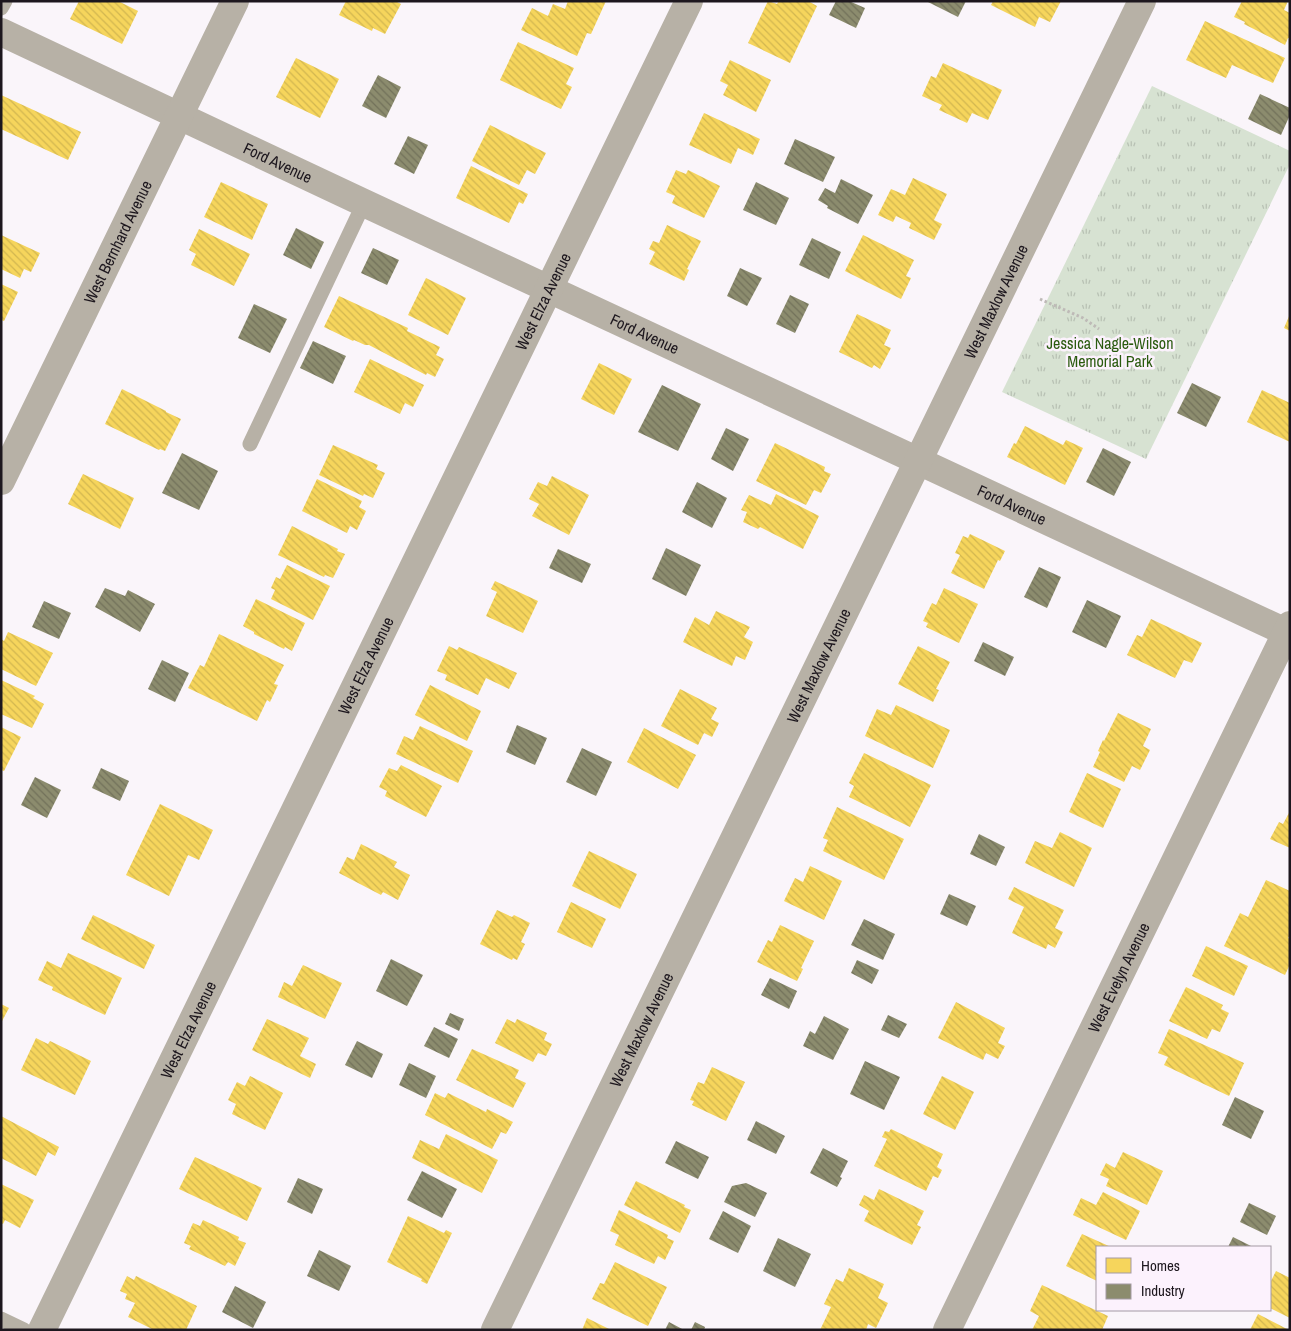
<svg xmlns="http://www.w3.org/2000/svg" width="1291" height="1331" font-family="'Archivo Narrow',sans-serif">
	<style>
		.grass { fill: url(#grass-tufts) }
		.homes { fill: url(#homes-back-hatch) }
		.industry { fill: url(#industry-back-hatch) }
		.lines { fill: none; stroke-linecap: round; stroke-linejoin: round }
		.path { stroke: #bebab7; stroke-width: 3; stroke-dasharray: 2.5 2.5; stroke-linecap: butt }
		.lane { stroke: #b7b1a6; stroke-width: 15 }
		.street { stroke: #b7b1a6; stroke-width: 28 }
		.labels { text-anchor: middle; stroke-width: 5; stroke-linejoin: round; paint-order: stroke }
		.street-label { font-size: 16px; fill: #1d171e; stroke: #fcf2fd }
		.park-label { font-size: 16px; fill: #2a5b0f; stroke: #fcf2fd }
	</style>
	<defs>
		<pattern id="grass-tufts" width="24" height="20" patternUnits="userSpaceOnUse" patternTransform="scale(1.25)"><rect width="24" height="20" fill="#d7e2d2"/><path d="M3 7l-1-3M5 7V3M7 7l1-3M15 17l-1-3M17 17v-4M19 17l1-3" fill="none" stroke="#b8c1b4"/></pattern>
		<pattern id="homes-back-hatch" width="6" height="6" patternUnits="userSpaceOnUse" patternTransform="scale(1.25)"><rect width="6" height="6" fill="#f6d55c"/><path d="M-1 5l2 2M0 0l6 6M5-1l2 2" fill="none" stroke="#d2b650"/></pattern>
		<pattern id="industry-back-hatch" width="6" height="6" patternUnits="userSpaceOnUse" patternTransform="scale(1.25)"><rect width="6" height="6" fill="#8c8c6e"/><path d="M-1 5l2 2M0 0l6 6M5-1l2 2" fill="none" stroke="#72715a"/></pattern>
	</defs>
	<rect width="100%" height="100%" fill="#faf5fa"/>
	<path class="grass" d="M1152,86L1290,151V164L1146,459L1002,392Z"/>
	<g class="homes">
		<path d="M79,1H118L138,11L122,44L70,19Z"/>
		<path d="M346,1H395L401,4L385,34L373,28L372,31L339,15Z"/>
		<path d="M568,1H606L591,34L587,33L577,56L521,30L532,8L548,16L553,4L565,9Z"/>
		<path d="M768,1L777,4L779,1H808L817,6L790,63L748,43Z"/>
		<path d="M993,1H1061L1050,22L1039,17L1035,27L991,5Z"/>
		<path d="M1242,1H1288L1284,10L1290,13V38H1288L1285,45L1244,24L1245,22L1234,17Z"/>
		<path d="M1205,21L1285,58L1273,83L1232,65L1226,78L1186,60Z"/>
		<path d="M518,42L574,68L566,84L572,87L561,109L500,80Z"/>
		<path d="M296,58L339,79L320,118L276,97Z"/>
		<path d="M730,60L771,80L756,112L723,95L728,85L720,81Z"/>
		<path d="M943,63L1002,90L988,120L972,113L967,123L939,110L942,105L922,96L931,76L936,78Z"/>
		<path d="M1,95L81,132L68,160L1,129Z"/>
		<path d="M704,113L760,139L753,155L738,148L731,164L689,145Z"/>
		<path d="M490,125L546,153L535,174L527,170L519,185L472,161Z"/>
		<path d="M471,166L528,194L523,204L519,202L509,223L456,198Z"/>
		<path d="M676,170L686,174L688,170L720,186L704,218L672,203L675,196L666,192Z"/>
		<path d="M913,178L947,194L934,220L942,224L934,240L909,228L911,223L896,216L893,222L878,215L891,189L905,195Z"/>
		<path d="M221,182L268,204L252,240L204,217Z"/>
		<path d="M667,225L701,241L687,269L689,270L684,281L649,264L655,252L649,249L653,241L659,243Z"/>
		<path d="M199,229L250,254L234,286L191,265L196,254L189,250Z"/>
		<path d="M1,235L40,253L31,272L24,269L20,278L1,269Z"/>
		<path d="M863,235L914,260L906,276L911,278L901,299L845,271Z"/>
		<path d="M426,278L466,298L448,335L408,315Z"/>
		<path d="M1,284L18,292L4,321L1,320Z"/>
		<path d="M339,296L408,328L407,331L440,347L436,355L444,359L435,377L427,373L426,375L369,345H365L354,340L353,341L324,327Z"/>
		<path d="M857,314L891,330L884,345L891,348L880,369L874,365L872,368L839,352Z"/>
		<path d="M1290,314V331L1284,328Z"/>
		<path d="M370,359L424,385L413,407L405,403L400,414L354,392Z"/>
		<path d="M599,363L632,379L614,415L581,399Z"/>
		<path d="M122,389L166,411V412L181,419L165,451L160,449L159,450L105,424Z"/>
		<path d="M1262,390L1290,403V442L1247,422Z"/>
		<path d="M1025,426L1063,445L1066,440L1083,448L1065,485L1007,457L1014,443L1016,444Z"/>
		<path d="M775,443L825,467L824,471L831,474L821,493L814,490L806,505L756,481Z"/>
		<path d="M333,445L378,465L376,469L385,473L373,498L364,494L363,496L319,475Z"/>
		<path d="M83,474L134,498L120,529L68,504Z"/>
		<path d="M552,476L589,495L569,535L532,516L539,504L529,499L538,482L547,486Z"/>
		<path d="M317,479L362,501L359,507L366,511L357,530L350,526L347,533L302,511Z"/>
		<path d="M776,494L819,516L803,549L760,527L758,529L743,522L747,512L741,510L749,495L771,505Z"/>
		<path d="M292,526L338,549L337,551L345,554L333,578L325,575L324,577L278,555Z"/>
		<path d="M970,534L1005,551L1000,561L998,560L984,589L951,573L960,555L955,553L963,536L968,538Z"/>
		<path d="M287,565L330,586L313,620L271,599L275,590L271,588L276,577L280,579Z"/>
		<path d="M495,581L538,601L523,633L486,616L497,592L491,589Z"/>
		<path d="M944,588L978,604L959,643L926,627L928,623L923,621L932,603L936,605Z"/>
		<path d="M256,599L305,623L292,651L285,647L284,649L254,634V632L243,626Z"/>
		<path d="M716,611L750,627L744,637L753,642L745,660L736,656L732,666L683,642L695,617L709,625Z"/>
		<path d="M1151,619L1202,643L1192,663L1184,660L1175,678L1127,655L1137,635L1142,637Z"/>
		<path d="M8,632L53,653L36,686L1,669V639L4,641Z"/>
		<path d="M219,634L284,665L274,684L278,685L270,702L267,700L257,721L188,688L200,665L204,667Z"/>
		<path d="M449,646L457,650L459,647L517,673L509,689L486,678L478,695L445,680L447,675L437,671Z"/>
		<path d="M918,646L950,662L936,689L939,690L933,702L898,684Z"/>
		<path d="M1,680L35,696L33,698L44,704L32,728L1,714Z"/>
		<path d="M430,685L481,711L467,741L415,715Z"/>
		<path d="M680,689L717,708L711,719L719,723L712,737L704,733L698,745L661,726Z"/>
		<path d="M896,705L950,730L933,768L865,736L877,709L891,715Z"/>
		<path d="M1118,713L1151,729L1143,746L1150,750L1140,770L1132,766L1124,782L1093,767L1100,752L1098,751L1103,740L1104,741Z"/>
		<path d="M420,726L473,751L458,783L396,754L404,736L413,740Z"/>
		<path d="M1,727L21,737L4,771L1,770Z"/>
		<path d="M644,728L696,755L678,789L627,762Z"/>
		<path d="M864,753L931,785L910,827L849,797L854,786L849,783Z"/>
		<path d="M401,765L442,786L426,817L385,796L387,791L379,787L389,768L397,771Z"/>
		<path d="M1087,773L1121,789L1103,828L1069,812Z"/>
		<path d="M160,804L213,830L199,860L188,855L169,896L126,875Z"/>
		<path d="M837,807L904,839L884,880L823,851L828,840L823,838Z"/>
		<path d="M1290,811V848L1270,839L1279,822L1283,824Z"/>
		<path d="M1060,832L1092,848L1074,887L1025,863L1035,841L1052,848Z"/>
		<path d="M361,844L397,862L394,867L410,875L398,900L383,892L381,895L339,873L347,857L354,860Z"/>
		<path d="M589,851L637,874L620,909L572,886Z"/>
		<path d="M810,866L842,881L824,920L784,901L795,878L803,882Z"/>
		<path d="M1266,880L1290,891V935L1288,938L1290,939V964L1285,975L1224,946L1240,913L1248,917Z"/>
		<path d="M1014,887L1064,910L1055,928L1063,932L1055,948L1048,944L1046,949L1012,933L1024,907L1008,899Z"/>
		<path d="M571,902L606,919L592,948L557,932Z"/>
		<path d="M497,910L512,917L514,915L530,923L521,942L525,944L517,960L513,958L512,960L480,944Z"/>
		<path d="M93,915L155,945L144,969L81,939Z"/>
		<path d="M780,925L814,941L801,968L803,969L797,981L757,962L768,940L772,942Z"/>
		<path d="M1206,946L1248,966L1234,996L1192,976Z"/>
		<path d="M68,953L122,978L105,1015L52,990L53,987L38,980L47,961L61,968Z"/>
		<path d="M303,965L342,983L325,1019L278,997L284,982L292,986Z"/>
		<path d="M1186,987L1223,1005L1221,1009L1229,1013L1220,1032L1212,1029L1207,1039L1169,1021Z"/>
		<path d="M956,1002L1005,1028L998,1043L1005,1046L998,1059L986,1053L983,1060L938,1038Z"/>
		<path d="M1,1004L9,1008L1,1023Z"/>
		<path d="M267,1019L309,1038L300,1056L316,1064L310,1078L252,1050Z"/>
		<path d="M507,1019L515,1023L517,1019L547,1033L544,1040L552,1044L546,1056L538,1053L533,1062L495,1043Z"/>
		<path d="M1169,1029L1244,1063L1229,1096L1164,1065L1168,1057L1158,1053Z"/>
		<path d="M36,1038L48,1044L50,1041L91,1061L75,1095L21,1070Z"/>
		<path d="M472,1049L519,1070L515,1078L526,1083L513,1108L456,1080Z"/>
		<path d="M712,1067L745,1082L726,1121L692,1105L694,1101L690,1100L698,1082L704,1084Z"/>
		<path d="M250,1076L283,1093L265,1130L232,1114L236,1104L228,1100L237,1082L245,1086Z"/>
		<path d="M942,1076L974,1092L955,1130L923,1114Z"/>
		<path d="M435,1093L445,1098L448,1093L486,1112L487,1109L513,1122L506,1134L501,1132L492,1149L425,1115Z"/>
		<path d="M1,1116L59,1147L55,1156L48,1152L36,1176L1,1158Z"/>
		<path d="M891,1129L943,1154L937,1167L942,1170L938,1178L933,1176L926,1191L874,1166L887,1139L882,1137L885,1131L889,1132Z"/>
		<path d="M446,1134L498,1160L482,1193L412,1158L420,1140L439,1149Z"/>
		<path d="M1123,1152L1163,1171L1147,1205L1106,1186L1109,1179L1100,1175L1106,1163L1115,1168Z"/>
		<path d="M195,1157L262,1188L247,1221L179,1189Z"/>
		<path d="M636,1181L685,1205L684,1207L691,1210L680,1233L624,1205Z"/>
		<path d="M1,1184L34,1200L20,1228L5,1220L3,1224L1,1223Z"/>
		<path d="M879,1189L924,1211L917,1225L921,1227L912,1245L864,1221L869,1211L859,1205L864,1195L874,1200Z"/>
		<path d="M1103,1192L1140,1211L1126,1240L1073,1215L1081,1198L1096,1205Z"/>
		<path d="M619,1210L668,1235L667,1238L674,1241L665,1260L658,1256L654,1264L615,1245L619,1235L610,1231Z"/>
		<path d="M408,1216L444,1233L446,1230L452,1233L427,1284L421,1281L422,1279L387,1262Z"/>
		<path d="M203,1220L239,1237L238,1240L246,1243L235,1266L228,1262L225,1266L189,1249L191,1246L184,1243L193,1223L200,1226Z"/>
		<path d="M1082,1234L1111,1247H1097V1281L1066,1266Z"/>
		<path d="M615,1262L667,1287L648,1326L592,1299L600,1283L604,1284Z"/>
		<path d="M849,1268L884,1284L878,1298L888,1303L876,1328L868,1324L866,1330H820L831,1307L824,1304L836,1279L843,1282Z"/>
		<path d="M1276,1271L1290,1278V1318L1270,1308V1283Z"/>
		<path d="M127,1276L134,1280L136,1276L197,1306L186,1330H154L128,1317L135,1303L125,1299L127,1294L120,1291Z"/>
		<path d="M1042,1285L1108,1316L1102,1330H1032L1039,1316L1030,1311Z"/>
		<path d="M1258,1314L1289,1330H1250Z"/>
		<path d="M587,1318L611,1330H582Z"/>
	</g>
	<g class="industry">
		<path d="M836,1H849L865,8L856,28L829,15Z"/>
		<path d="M926,1H966L958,17Z"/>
		<path d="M378,75L401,87L386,118L362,106Z"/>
		<path d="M1260,94L1290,108V115L1281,135L1248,119Z"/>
		<path d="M408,136L428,145L414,174L394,164Z"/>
		<path d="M795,139L835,157L823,182L784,164Z"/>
		<path d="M841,179L873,195L858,224L827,208L828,206L818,200L825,188L835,193Z"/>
		<path d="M756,182L789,198L776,225L743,210Z"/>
		<path d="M296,228L324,242L311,269L283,255Z"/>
		<path d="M812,238L841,252L829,279L799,265Z"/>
		<path d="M373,248L399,260L387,285L361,273Z"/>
		<path d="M740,268L762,278L747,306L727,296Z"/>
		<path d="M790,295L809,304L795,333L776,324Z"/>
		<path d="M254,304L287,319L270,353L238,338Z"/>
		<path d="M313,341L346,356L333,384L300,368Z"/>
		<path d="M1192,383L1221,397L1206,427L1177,413Z"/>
		<path d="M662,385L701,404L678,451L638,432Z"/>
		<path d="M726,428L749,439L733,471L711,459Z"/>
		<path d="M1103,448L1131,462L1114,496L1086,482Z"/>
		<path d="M182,453L218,471L199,510L162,493Z"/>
		<path d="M697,482L727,498L712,528L682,512Z"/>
		<path d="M666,548L701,565L686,596L652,579Z"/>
		<path d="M558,549L591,564L582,583L549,568Z"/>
		<path d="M1039,567L1061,577L1047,608L1024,597Z"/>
		<path d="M105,588L125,596L128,590L155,604L140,632L95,607Z"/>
		<path d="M1087,600L1121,616L1106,648L1072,632Z"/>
		<path d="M44,601L71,613L59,639L32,627Z"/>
		<path d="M983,642L1014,657L1005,676L974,661Z"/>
		<path d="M162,660L189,673L175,702L148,689Z"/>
		<path d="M517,725L547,738L535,765L506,752Z"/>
		<path d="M582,748L612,762L596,796L566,782Z"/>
		<path d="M101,768L129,781L120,801L92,788Z"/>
		<path d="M35,777L61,790L47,818L21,805Z"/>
		<path d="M979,834L1005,847L996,866L970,854Z"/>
		<path d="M949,894L976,906L967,926L940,914Z"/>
		<path d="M864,919L895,934L883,960L851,945Z"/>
		<path d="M391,959L423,975L407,1006L376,991Z"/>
		<path d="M857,960L879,970L872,984L851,973Z"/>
		<path d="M770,978L797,991L789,1009L761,995Z"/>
		<path d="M450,1013L464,1019L459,1031L445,1024Z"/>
		<path d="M888,1015L907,1024L899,1038L881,1030Z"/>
		<path d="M824,1016L849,1029L833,1060L803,1046L810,1031L815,1034Z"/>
		<path d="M434,1027L458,1039L449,1058L424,1046Z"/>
		<path d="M357,1041L383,1054L372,1078L345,1065Z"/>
		<path d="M865,1061L900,1077L884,1110L850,1094Z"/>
		<path d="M409,1063L436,1076L426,1098L399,1085Z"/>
		<path d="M1235,1097L1264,1111L1251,1139L1222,1125Z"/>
		<path d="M756,1121L785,1136L776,1154L747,1140Z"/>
		<path d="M676,1141L709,1157L698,1179L665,1163Z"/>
		<path d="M823,1148L848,1161L840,1177L842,1178L837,1187L810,1173Z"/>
		<path d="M422,1171L457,1189L442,1218L407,1200Z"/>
		<path d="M298,1178L323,1189L312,1214L287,1202Z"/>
		<path d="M746,1183L767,1193L755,1217L724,1202L732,1186Z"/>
		<path d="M1249,1203L1276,1216L1267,1235L1240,1222Z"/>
		<path d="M723,1211L751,1226L738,1253L709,1239Z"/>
		<path d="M1233,1237L1253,1247H1228Z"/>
		<path d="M778,1238L811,1254L795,1287L763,1271Z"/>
		<path d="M319,1250L351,1266L339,1291L307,1276Z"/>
		<path d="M235,1286L266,1302L253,1328L222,1312Z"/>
		<path d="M669,1322L684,1330H665Z"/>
		<path d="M695,1322L705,1327L704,1330H691Z"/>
	</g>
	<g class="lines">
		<path class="path" d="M1040,299L1083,318L1099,329"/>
		<g class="lane">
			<path d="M1,8L5,1"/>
			<path d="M250,444L364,203"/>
			<path d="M1,1319L24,1330"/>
		</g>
		<g class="street">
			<path id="s1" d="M1,32L364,203L1290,634"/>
			<path id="s2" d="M1,481L235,1"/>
			<path id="s3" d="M42,1330L689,1"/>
			<path id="s4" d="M495,1330L1142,1"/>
			<path id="s5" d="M947,1330L1290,625"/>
		</g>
	</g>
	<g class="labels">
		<g class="street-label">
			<text dy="6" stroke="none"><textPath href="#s1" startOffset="306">Ford Avenue</textPath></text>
			<text dy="6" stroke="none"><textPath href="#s2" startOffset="266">West Bernhard Avenue</textPath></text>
			<text dy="6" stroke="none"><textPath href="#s3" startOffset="1144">West Elza Avenue</textPath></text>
			<text dy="6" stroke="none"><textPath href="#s4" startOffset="1144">West Maxlow Avenue</textPath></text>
			<text dy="6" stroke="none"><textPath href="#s1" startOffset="711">Ford Avenue</textPath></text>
			<text dy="6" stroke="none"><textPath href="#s1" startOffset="1116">Ford Avenue</textPath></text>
			<text dy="6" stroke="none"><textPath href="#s4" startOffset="739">West Maxlow Avenue</textPath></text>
			<text dy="6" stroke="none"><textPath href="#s3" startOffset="739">West Elza Avenue</textPath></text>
			<text dy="6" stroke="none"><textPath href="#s5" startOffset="392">West Evelyn Avenue</textPath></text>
			<text dy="6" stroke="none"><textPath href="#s3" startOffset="334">West Elza Avenue</textPath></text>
			<text dy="6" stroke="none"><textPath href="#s4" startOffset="334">West Maxlow Avenue</textPath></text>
		</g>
		<g class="park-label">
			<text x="1110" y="349">Jessica Nagle-Wilson<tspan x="1110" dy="18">Memorial Park</tspan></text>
		</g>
	</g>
	<rect width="1291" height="1331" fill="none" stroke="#1d171e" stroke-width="5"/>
	<rect x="1096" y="1246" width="175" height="65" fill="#fcf2fd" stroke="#a39aa4"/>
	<rect x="1106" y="1258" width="25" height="15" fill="#f6d55c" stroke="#a39aa4"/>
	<text x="1141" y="1271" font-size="15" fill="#1d171e">Homes</text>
	<rect x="1106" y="1284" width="25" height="15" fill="#8c8c6e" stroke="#a39aa4"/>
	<text x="1141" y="1296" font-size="15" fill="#1d171e">Industry</text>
</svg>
